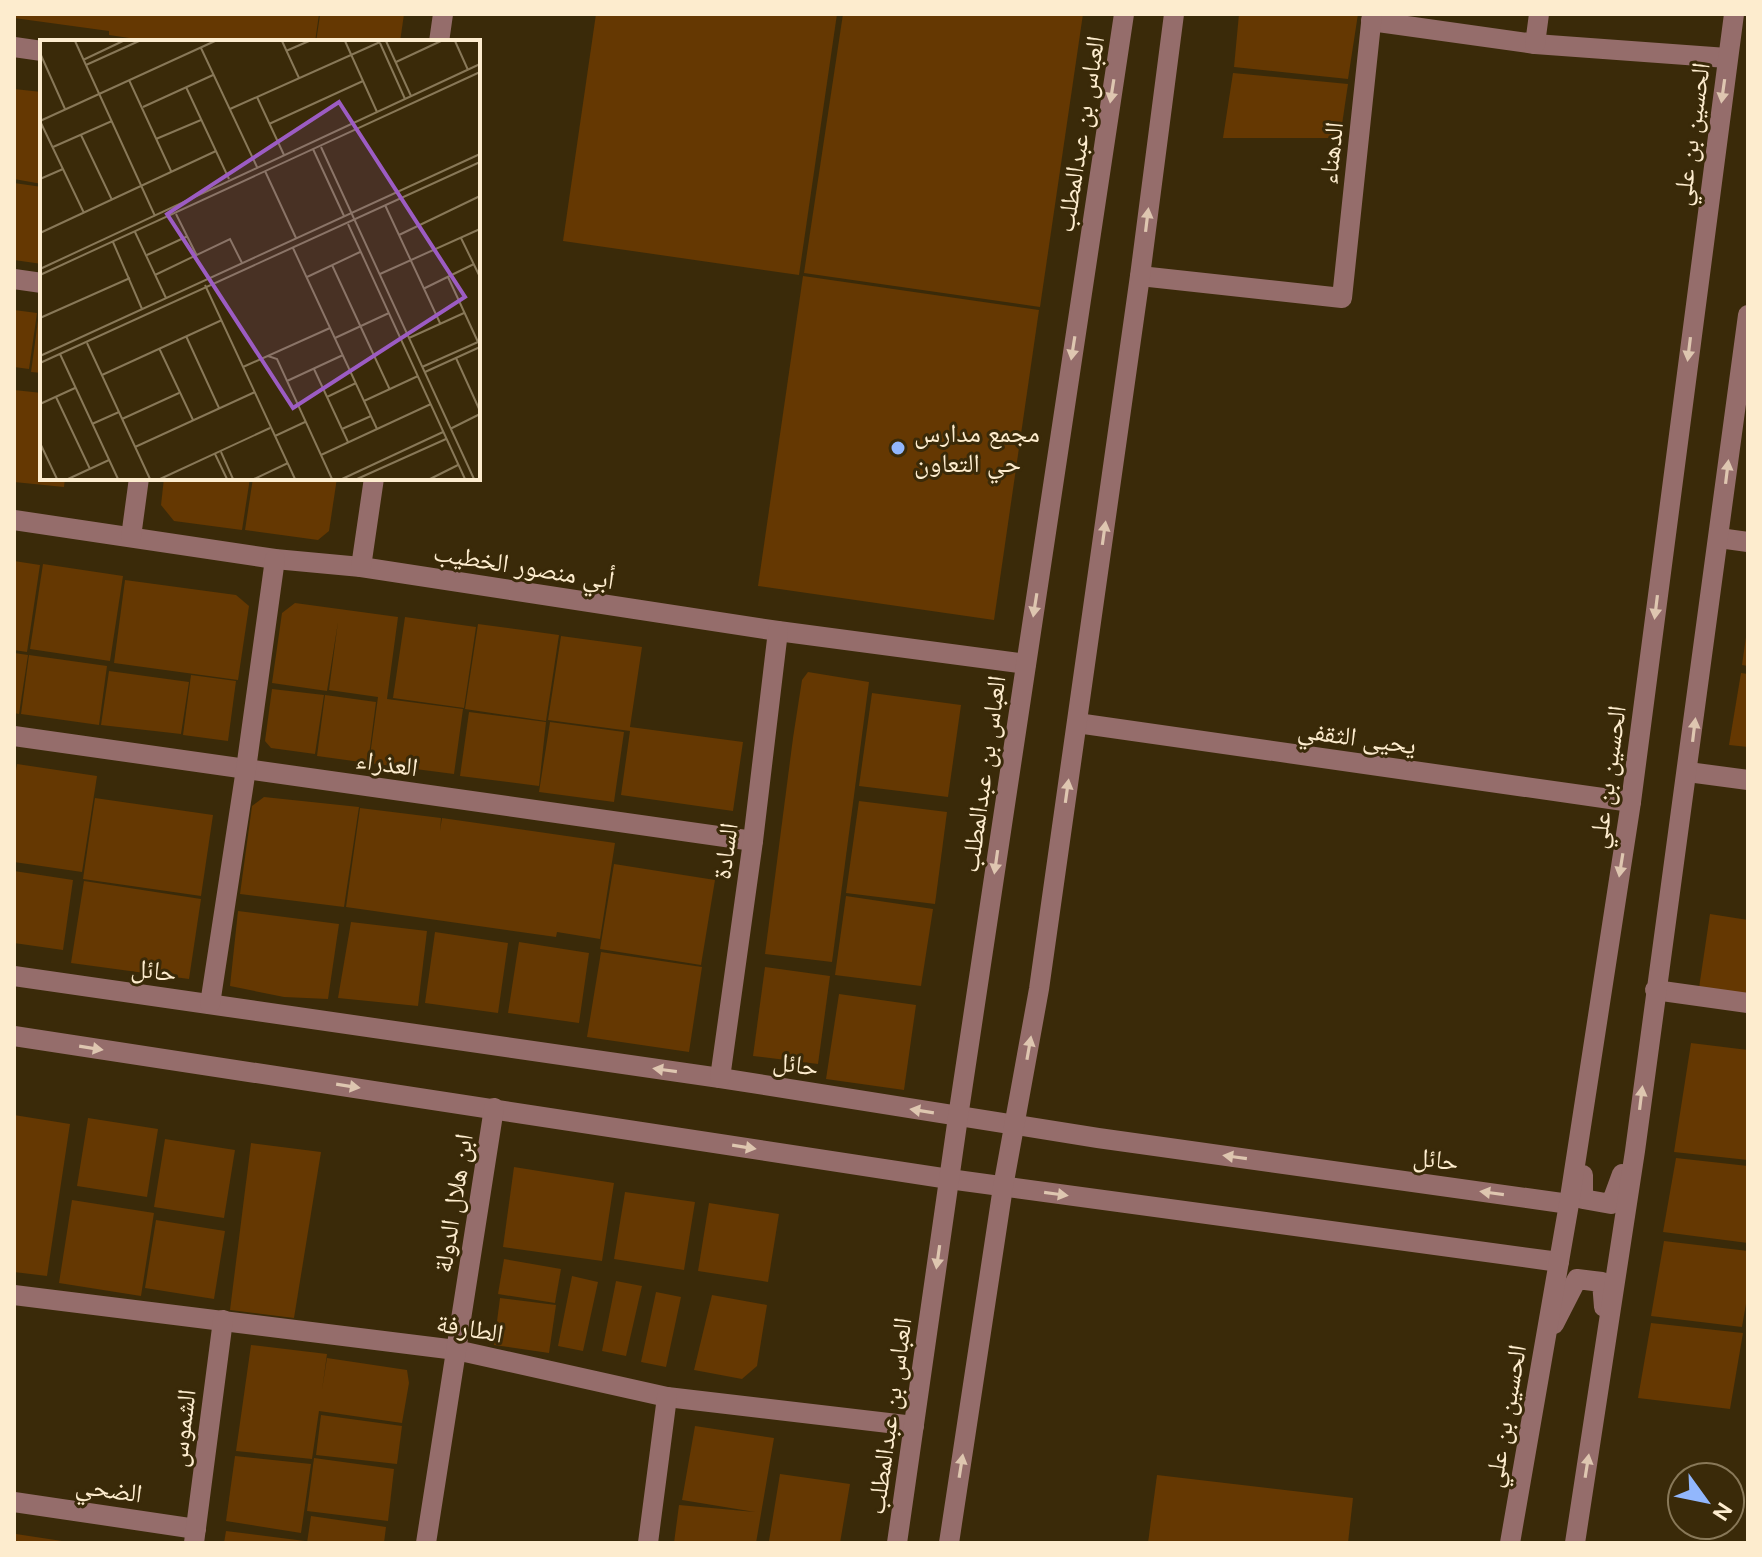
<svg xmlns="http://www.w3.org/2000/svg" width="1762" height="1557" font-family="'DM Sans','Noto Naskh Arabic',sans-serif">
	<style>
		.building { fill: #653802 }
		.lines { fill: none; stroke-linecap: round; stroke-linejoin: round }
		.minor { stroke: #956d6b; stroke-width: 20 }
		.oneway { fill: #dec6b0 }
		.poi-dot { fill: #92b7fd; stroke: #3a2a09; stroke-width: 3 }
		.labels { text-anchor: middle; stroke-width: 6; stroke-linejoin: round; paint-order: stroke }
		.street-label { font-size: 26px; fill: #fdecce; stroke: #3a2a09 }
		.poi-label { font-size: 26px; fill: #fdecce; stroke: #3a2a09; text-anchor: start }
		.inset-road { fill: none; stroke: #887858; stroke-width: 2 }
		.view { fill: #9c5cc3; fill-opacity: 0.15; stroke: #9c5cc3; stroke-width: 4 }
		.inset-edge { fill: none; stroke: #fdecce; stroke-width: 4 }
	</style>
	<rect width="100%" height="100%" fill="#3a2a09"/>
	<g class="building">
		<path d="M14,14H319L315,42H157L109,35V31L14,18Z"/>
		<path d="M322,14H404L400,42H316L320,15Z"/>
		<path d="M596,14H837L799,275L563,241Z"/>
		<path d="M843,14H1083L1040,307L804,273Z"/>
		<path d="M1239,14H1358L1348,79L1234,67Z"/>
		<path d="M1233,73L1348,84L1340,138H1223Z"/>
		<path d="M14,89L42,92V184L14,179Z"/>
		<path d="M14,183L42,187V264L14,260Z"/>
		<path d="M803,276L1039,310L994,620L758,586Z"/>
		<path d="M14,310L37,313L29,369L14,367Z"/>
		<path d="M39,313H42V373L31,372Z"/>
		<path d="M14,390L42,393V478H65L64,487L14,482Z"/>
		<path d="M164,478H250L242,530L174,521L161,505Z"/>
		<path d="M253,478H337L329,531L318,540L245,530Z"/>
		<path d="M14,561L40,565L27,652L14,650Z"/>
		<path d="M43,564L123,576L110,661L30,649Z"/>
		<path d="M125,580L236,595L249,606L238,680L114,663Z"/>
		<path d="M295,603L398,617L387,699L463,709L454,774L369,763L378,697L329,690L338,622L327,691L272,683L282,613Z"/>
		<path d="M405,617L476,627L464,708L393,698Z"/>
		<path d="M478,624L559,635L546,721L465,709Z"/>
		<path d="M561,636L642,647L630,727L743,742L733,811L621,795L630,731L548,720Z"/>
		<path d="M1746,637H1748V666L1742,665Z"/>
		<path d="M14,653L28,655L19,714L14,713Z"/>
		<path d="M29,655L107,666L99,725L21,714Z"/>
		<path d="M109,671L189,682L181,734L101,725Z"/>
		<path d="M808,672L869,682L832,962L765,954L793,738L802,680Z"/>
		<path d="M1741,673L1748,674V747L1729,745Z"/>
		<path d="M191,675L236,681L228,741L183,735Z"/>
		<path d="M272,689L324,695L315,754L271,748L265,741Z"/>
		<path d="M872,693L961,705L948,797L859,786Z"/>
		<path d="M325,695L376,702L368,763L317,756Z"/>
		<path d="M469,712L546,722L539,786L460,776Z"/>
		<path d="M550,722L624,732L614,802L539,792Z"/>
		<path d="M17,764L97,776L82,872L14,862V782Z"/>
		<path d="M264,797L359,807L344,907L240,894L252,806Z"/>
		<path d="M95,798L213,815L201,896L83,879Z"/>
		<path d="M859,801L947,812L935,904L846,893Z"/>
		<path d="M360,808L441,818L440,831L442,818L615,843L600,939L557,932L556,937L346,907Z"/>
		<path d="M614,864L715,880L701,965L600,949Z"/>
		<path d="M14,871L73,880L63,950L14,943Z"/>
		<path d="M84,881L201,899L189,979L71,963Z"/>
		<path d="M846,896L933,909L921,986L835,975Z"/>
		<path d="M238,911L339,924L328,999L284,997L230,986Z"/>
		<path d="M1710,914L1748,920V995L1699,988Z"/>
		<path d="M351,922L427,931L418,1006L338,998Z"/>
		<path d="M435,932L508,943L498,1013L425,1003Z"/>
		<path d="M519,942L589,953L579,1023L508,1013Z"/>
		<path d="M601,952L702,967L689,1052L587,1037Z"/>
		<path d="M765,967L830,976L818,1064L753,1056Z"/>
		<path d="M839,994L916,1005L904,1090L826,1079Z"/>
		<path d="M1691,1043L1748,1050V1160L1674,1152Z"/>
		<path d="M14,1115L70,1124L47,1276L14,1272Z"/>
		<path d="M88,1118L158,1129L147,1197L77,1186Z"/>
		<path d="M165,1139L235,1150L224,1218L154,1207Z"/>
		<path d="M251,1143L321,1152L294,1318L230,1310Z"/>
		<path d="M1676,1158L1748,1166V1243L1663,1232Z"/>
		<path d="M514,1167L614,1183L602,1261L503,1247Z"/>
		<path d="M625,1192L695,1202L684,1270L614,1259Z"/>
		<path d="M72,1200L154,1213L141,1296L59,1283Z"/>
		<path d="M709,1203L779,1214L768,1282L698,1271Z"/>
		<path d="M156,1220L225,1231L214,1299L145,1288Z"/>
		<path d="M1664,1241L1748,1251V1292L1742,1327L1651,1316Z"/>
		<path d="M504,1259L561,1269L555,1303L498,1294Z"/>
		<path d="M572,1276L598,1282L583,1351L558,1346Z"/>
		<path d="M616,1281L642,1286L626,1356L602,1351Z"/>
		<path d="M656,1292L681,1297L666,1367L641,1362Z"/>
		<path d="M712,1295L767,1305L757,1366L742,1379L694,1370Z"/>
		<path d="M500,1298L556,1305L549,1353L494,1345Z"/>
		<path d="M1651,1323L1743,1333L1730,1409L1638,1398Z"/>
		<path d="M251,1345L327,1354L322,1390L327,1358L407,1370L409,1383L402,1423L319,1411L312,1459L236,1451Z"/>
		<path d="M321,1415L402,1426L397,1464L316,1455Z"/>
		<path d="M695,1426L774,1438L756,1543H674L679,1505L755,1512L682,1500Z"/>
		<path d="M235,1456L311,1464L301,1533L226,1521Z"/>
		<path d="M314,1458L394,1469L388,1521L307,1511Z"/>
		<path d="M780,1474L850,1484L840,1543L769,1541Z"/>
		<path d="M1157,1475L1353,1498L1348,1543H1148Z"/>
		<path d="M311,1516L386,1527L384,1543H307Z"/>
		<path d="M226,1531L305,1541V1543H224Z"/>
		<path d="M16,1534L62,1541V1543H14Z"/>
	</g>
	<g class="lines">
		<g class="minor">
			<path d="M1371,21L1535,44L1727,58"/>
			<path d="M439,42L443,14"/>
			<path d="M1535,44L1539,14"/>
			<path d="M14,47L42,51"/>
			<path d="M1140,276L1342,298L1372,14"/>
			<path d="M14,279L42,283"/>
			<path d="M14,520L275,559L361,567L778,631L1026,664"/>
			<path d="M131,537L139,478"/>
			<path d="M1719,538L1748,542"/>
			<path d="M361,567L374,478"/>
			<path d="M1077,723L1631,802"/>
			<path d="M14,736L753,841"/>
			<path d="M1688,772L1748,780"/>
			<path d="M14,976L720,1078L1098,1138L1569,1204"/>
			<path d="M1655,990L1748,1003"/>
			<path d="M210,1004L246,769L275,559"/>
			<path d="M14,1036L949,1179L1559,1262"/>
			<path d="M720,1078L753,841L778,631"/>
			<path d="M1583,1175V1199L1611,1204L1622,1174"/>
			<path d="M14,1295L456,1350L667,1397L914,1426"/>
			<path d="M1554,1324L1577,1279L1602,1282L1604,1307"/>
			<path d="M14,1502L196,1529"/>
			<path d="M194,1543L223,1320"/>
			<path d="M426,1543L494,1108"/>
			<path d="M648,1543L667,1397"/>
			<path d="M897,1543L958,1117L1124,14"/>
			<path d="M949,1543L1003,1187L1039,989L1140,276L1174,14"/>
			<path d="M1510,1543L1569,1204L1631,802L1734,14"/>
			<path d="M1575,1543L1635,1151L1748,315"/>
		</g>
	</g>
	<defs><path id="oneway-solid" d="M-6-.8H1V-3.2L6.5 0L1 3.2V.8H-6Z" transform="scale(2)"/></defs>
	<g class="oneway">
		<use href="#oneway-solid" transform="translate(1112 91) rotate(99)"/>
		<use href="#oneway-solid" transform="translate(1723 91) rotate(98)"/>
		<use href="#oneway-solid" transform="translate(1147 220) rotate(-83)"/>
		<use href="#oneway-solid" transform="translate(1073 348) rotate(99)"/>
		<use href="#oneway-solid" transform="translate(1689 349) rotate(97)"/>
		<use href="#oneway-solid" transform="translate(1727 472) rotate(-83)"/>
		<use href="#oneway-solid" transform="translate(1104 533) rotate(-82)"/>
		<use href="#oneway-solid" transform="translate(1035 605) rotate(99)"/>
		<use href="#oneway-solid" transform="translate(1656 607) rotate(97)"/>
		<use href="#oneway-solid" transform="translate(1694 730) rotate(-83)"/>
		<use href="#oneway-solid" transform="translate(1067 791) rotate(-82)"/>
		<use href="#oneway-solid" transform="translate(996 862) rotate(98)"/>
		<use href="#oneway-solid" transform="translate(1621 865) rotate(99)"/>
		<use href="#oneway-solid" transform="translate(91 1048) rotate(9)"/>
		<use href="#oneway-solid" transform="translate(1029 1048) rotate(-80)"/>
		<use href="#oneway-solid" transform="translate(665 1070) rotate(-172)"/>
		<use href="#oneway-solid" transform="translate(348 1086) rotate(9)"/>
		<use href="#oneway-solid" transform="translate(1641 1098) rotate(-83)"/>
		<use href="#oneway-solid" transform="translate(922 1111) rotate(-171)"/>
		<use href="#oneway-solid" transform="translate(744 1147) rotate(9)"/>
		<use href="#oneway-solid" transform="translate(1235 1157) rotate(-172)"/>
		<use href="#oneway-solid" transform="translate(1492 1193) rotate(-172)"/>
		<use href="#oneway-solid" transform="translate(1056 1194) rotate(8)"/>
		<use href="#oneway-solid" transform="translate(938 1257) rotate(98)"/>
		<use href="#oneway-solid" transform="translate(961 1466) rotate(-81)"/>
		<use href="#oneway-solid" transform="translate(1587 1466) rotate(-81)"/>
	</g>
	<circle class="poi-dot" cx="898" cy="448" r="8"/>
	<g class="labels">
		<g class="street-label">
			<text transform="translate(1080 134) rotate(-81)" y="9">العباس بن عبدالمطلب</text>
			<text transform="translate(1691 134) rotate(-82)" y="9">الحسين بن علي</text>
			<text transform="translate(1331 153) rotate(-84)" y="9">الدهناء</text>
			<text transform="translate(524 566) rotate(9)" y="9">أبي منصور الخطيب</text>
			<text transform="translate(1357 737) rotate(8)" y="9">يحيى الثقفي</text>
			<text transform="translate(387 763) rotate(8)" y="9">العذراء</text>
			<text transform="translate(983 774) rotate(-82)" y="9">العباس بن عبدالمطلب</text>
			<text transform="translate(1607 777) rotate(-82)" y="9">الحسين بن علي</text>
			<text transform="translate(725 851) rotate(-82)" y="9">السادة</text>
			<text transform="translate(154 970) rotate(8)" y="9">حائل</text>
			<text transform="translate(796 1064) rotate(9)" y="9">حائل</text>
			<text transform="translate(1436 1159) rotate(8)" y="9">حائل</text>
			<text transform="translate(453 1203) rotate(-81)" y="9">ابن هلال الدولة</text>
			<text transform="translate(470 1328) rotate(10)" y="9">الطارفة</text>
			<text transform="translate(889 1416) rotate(-82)" y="9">العباس بن عبدالمطلب</text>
			<text transform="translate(1505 1416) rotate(-80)" y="9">الحسين بن علي</text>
			<text transform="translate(182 1428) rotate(-83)" y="9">الشموس</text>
			<text transform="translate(109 1489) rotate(8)" y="9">الضحي</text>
		</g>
		<g class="poi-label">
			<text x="914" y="442">مجمع مدارس<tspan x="914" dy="30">حي التعاون</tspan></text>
		</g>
	</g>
	<g transform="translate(40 40)">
		<rect width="440" height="440" fill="#3a2a09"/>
		<path class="inset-road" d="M35,1L115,176M242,1L259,38M305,1L337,72M346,1L371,56M415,1L428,30M340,3L365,59M161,8L217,127M246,11L269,1M0,13L25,69M43,20L83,1M356,22L401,1M46,25L99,1M89,40L131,131M146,47L189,139M217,57L244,115M103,67L173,35M190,69L340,2M0,81L175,1M0,81L44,173M229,84L323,41M41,95L72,160M116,99L161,80M13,107L72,81M281,107L434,439M273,109L304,176M225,131L256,198M0,139L23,129M345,165L400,283M136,174L157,216M308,184L425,439M95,192L126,258M0,193L176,111M359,195L440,156M421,198L440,237M73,202L102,269M253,208L337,389M107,215L148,196M292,225L350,350M0,229L440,24M340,234L440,189M0,235L440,32M115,235L190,199L202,223M267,237L320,212M408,237L438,302M165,245L255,439M383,249L434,224M0,278L90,238M146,296L179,368M295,298L349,273M369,298L424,273M47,303L110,439M119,308L153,380M20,314L78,439M0,316L440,114M228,316L237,319L292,439M416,318L440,371M0,323L440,122M203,327L290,288M382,327L438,302M274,329L308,402M385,332L440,307M62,335L182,280M247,341L303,315M16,357L50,429M287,357L316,343M324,361L378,336M0,364L35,348M82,379L139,353M52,384L79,372M302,389L331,376M410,389L440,374M235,396L265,382M0,403L17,439M95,407L215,352M181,412L193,439M175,414L187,439M281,415L391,364M28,439L69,420M120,439L230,388M214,439L248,423M302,439L403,392M317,439L406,399M390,439L418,425"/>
		<path class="view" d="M299,62L425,257L253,368L127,174Z"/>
		<rect width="440" height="440" class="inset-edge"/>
	</g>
	<rect width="1762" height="1557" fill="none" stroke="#fdecce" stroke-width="32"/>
	<g transform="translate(1706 1501) rotate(123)"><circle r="38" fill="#3a2a09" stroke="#887858" stroke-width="2"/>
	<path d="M0-6L14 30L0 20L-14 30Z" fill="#92b7fd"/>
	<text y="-12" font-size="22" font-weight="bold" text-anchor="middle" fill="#fdecce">N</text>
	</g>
</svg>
